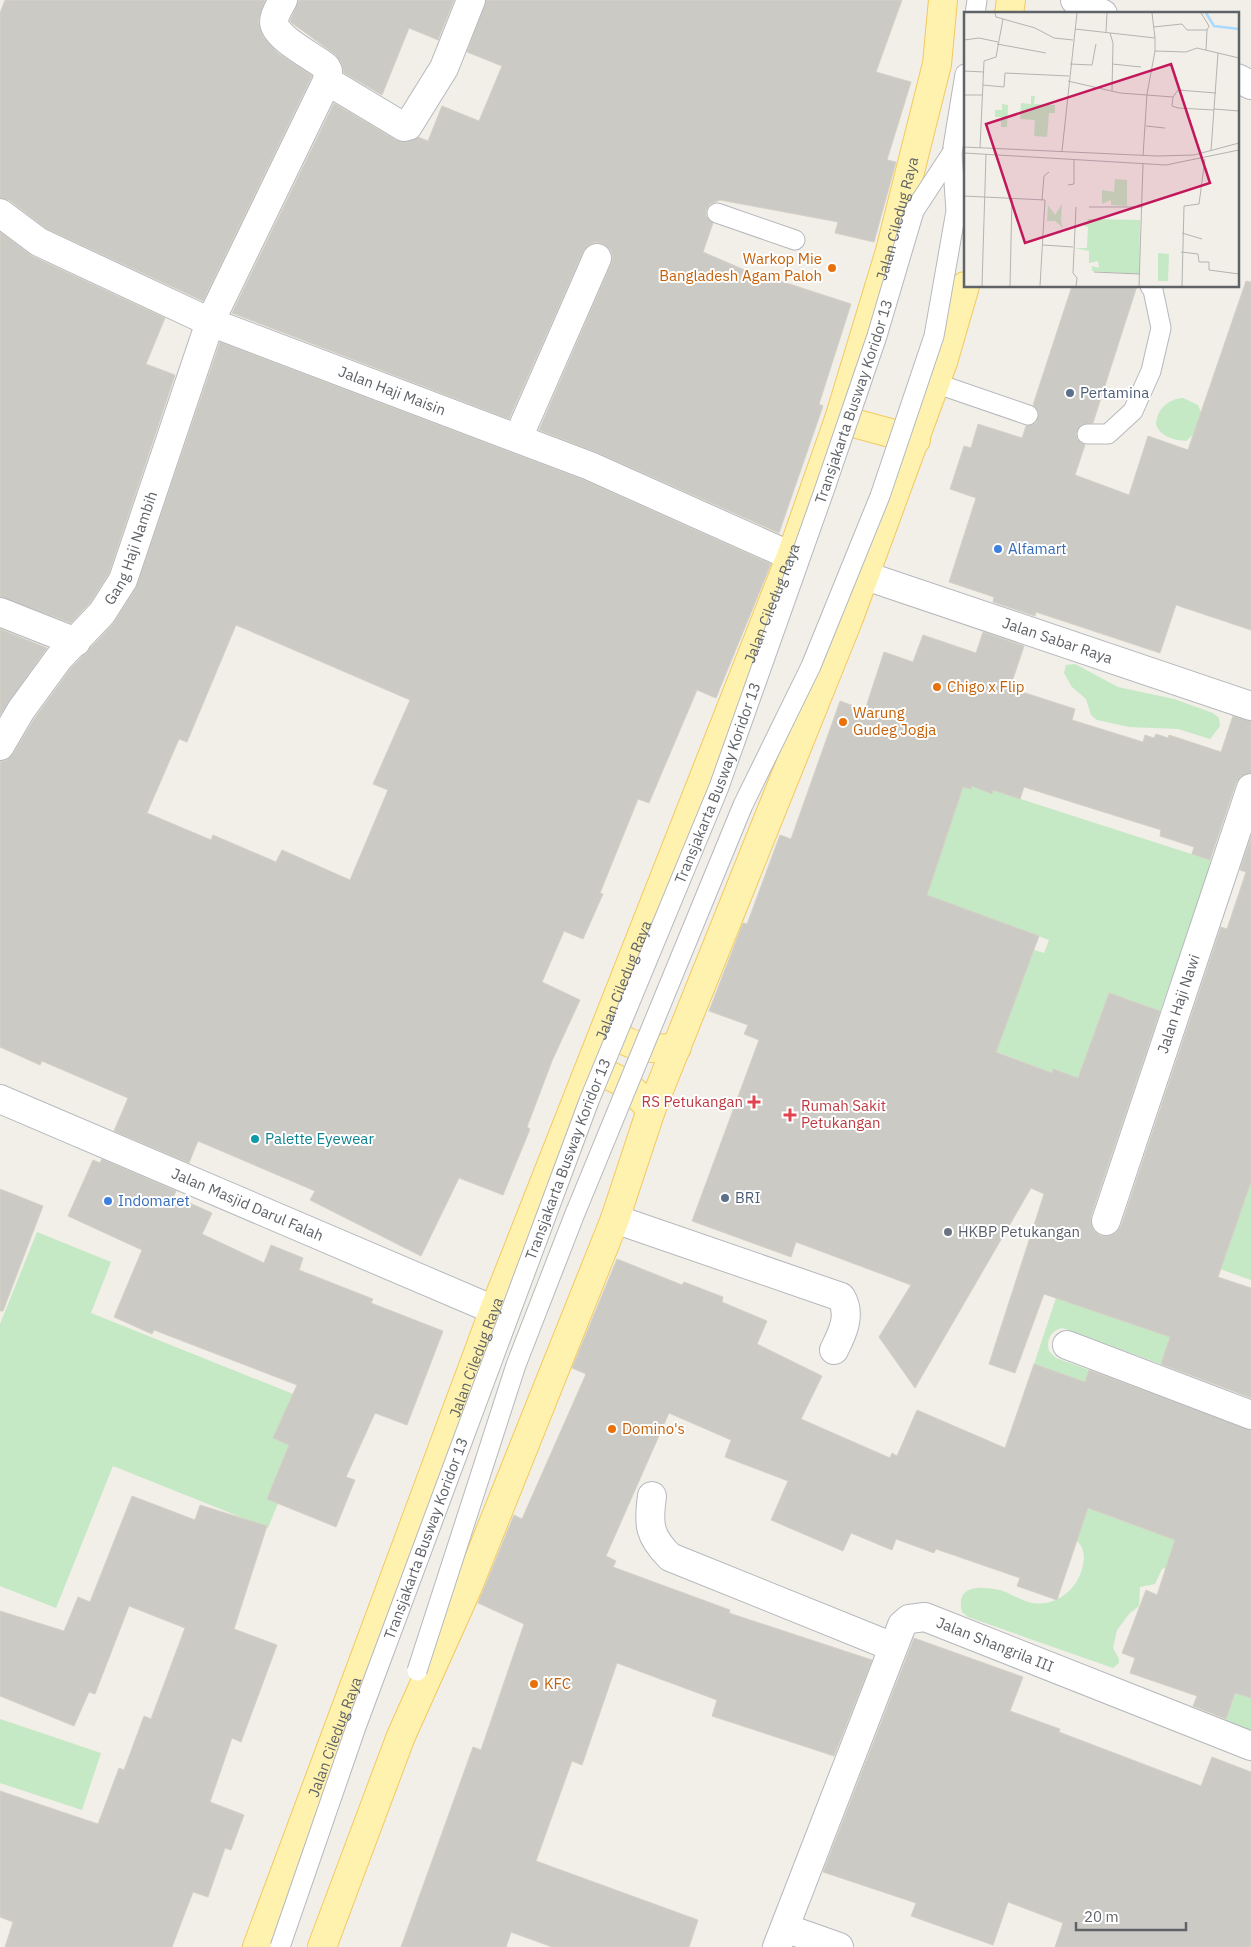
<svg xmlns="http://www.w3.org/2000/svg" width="1251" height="1947" font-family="'IBM Plex Sans',sans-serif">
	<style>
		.green { fill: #c5e8c5 }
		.building { fill: #cccac5; stroke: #d6d1c6; fill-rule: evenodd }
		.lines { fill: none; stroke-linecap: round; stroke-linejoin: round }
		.lane-casing { stroke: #b5b8bc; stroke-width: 21 }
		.street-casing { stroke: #b5b8bc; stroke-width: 30 }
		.secondary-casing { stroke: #b6babf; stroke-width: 30 }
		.primary-casing { stroke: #f2c960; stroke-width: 30 }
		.lane { stroke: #fff; stroke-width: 19 }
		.street { stroke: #fff; stroke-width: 28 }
		.secondary { stroke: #fff; stroke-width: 28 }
		.primary { stroke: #fff2af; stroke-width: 28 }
		.lane-bridge-casing { stroke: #b5b8bc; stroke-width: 21; stroke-linecap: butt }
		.lane-bridge { stroke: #fff; stroke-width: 19 }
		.food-dot { fill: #e8710a; stroke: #fff; stroke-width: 2 }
		.service-dot { fill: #5c6f8a; stroke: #fff; stroke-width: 2 }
		.shop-dot { fill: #3f7fe0; stroke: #fff; stroke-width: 2 }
		.health-dot { fill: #e0444e; stroke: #fff; stroke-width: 2 }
		.culture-dot { fill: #0f9aa8; stroke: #fff; stroke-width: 2 }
		.worship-dot { fill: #6b7280; stroke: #fff; stroke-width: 2 }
		.labels { text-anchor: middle; stroke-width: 4; stroke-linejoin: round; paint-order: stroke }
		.street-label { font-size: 15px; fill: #5f6368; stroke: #fff }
		.food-label { font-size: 15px; fill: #c56008; stroke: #fff; text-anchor: start }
		.service-label { font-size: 15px; fill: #4e5e75; stroke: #fff; text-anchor: start }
		.shop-label { font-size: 15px; fill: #366cbe; stroke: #fff; text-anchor: start }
		.health-label { font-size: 15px; fill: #be3a42; stroke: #fff; text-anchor: end }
		.culture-label { font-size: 15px; fill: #0d838f; stroke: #fff; text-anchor: start }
		.worship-label { font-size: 15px; fill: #5b616d; stroke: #fff; text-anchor: start }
		.inset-river { fill: none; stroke: #aadaff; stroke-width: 2.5 }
		.inset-road { fill: none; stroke: #b3b3b1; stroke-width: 1 }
		.view { fill: #c2185b; fill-opacity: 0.15; stroke: #c2185b; stroke-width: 2.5 }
		.inset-edge { fill: none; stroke: #5f6368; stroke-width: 2.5 }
	</style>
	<rect width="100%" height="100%" fill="#f1efe8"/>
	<g class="green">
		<path d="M1183,398L1198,405L1201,412L1193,435L1186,441C1174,440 1160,437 1156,424C1157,409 1168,399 1183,398Z"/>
		<path d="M1075,664L1118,687L1174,699L1213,713L1219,718L1220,726L1210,739L1178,729L1129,727L1097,720L1091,715L1086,699L1072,687L1064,673L1066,665Z"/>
		<path d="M973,783L985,788L984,791L991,794L993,790L1213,861L1160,1011L1109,993L1075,1092L1053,1069L1052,1073L990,1049L1005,1026L1034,950L1044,953L1049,940L926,895L963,787L971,789Z"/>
		<path d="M1251,1181V1280L1220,1269Z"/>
		<path d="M37,1232L111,1262L91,1313L318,1404L268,1528L113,1466L56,1608L0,1586V1324Z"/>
		<path d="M1056,1298L1170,1337L1168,1342L1189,1350L1185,1373L1063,1328C1051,1330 1046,1339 1049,1351L1056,1358L1089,1370L1085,1382L1050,1370L1047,1378L1031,1373Z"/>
		<path d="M1054,1496L1159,1534L1186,1526L1169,1567L1162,1569L1155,1584L1140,1587L1139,1606L1129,1614L1117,1630L1113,1648L1119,1659V1663L1113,1668L968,1617L962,1612C955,1584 981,1586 1000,1590C1009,1593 1017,1598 1025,1601C1050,1610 1075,1594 1082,1569C1085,1559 1085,1548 1077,1541L1070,1538Z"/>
		<path d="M1235,1693L1251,1698V1731L1225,1722Z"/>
		<path d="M0,1719L101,1753L82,1810L0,1783Z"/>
	</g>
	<g class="building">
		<path d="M5,0H265L258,21L263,37L278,53L312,76L203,301L47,229L9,200L0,198V13Z"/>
		<path d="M299,0H454L438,40L409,28L382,95L344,73L342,64L336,55L292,23L290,21Z"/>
		<path d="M486,0H902L876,72L911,82L887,160L896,162L874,242L835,233L838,222L720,200L710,204L706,210V216L713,223L703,252L770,281L771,278L851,304L819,404L823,406L779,533L596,452L539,430L611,264L613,257L610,249L603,244L596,242L588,245L583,252L509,419L232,313L334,103L396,140L407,142L418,137L428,141L442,106L479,121L502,66L467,52Z"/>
		<path d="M0,232L32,256L165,318L146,364L175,375L109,573L90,603L71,623L0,597Z"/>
		<path d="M1246,281L1251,282V630L1176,605L1160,653L1036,612L1035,616L993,602L994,597L949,582L976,498L950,489L964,446L971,448L978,424L1022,438L1026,426L1036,423L1039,413L1033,405L1072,286H1137L1093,423L1081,425L1076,434L1078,440L1085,445L1075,475L1129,495L1148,436L1188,450Z"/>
		<path d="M220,342L584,480L771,564L716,698L697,690L649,803L638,799L600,893L603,894L583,939L564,931L542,982L580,1000L552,1061L527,1127L530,1129L503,1195L459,1178L421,1256L310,1200L315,1191L198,1141L189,1163L114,1131L128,1098L42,1061L40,1065L0,1047V762L7,760L13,754L34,719L71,668L113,624L136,588ZM236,625L410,700L373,784L388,790L350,880L282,850L276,862L213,835L211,840L147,813L179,739L187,742Z"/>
		<path d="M0,629L47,648L0,715Z"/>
		<path d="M983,632L1024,646L1010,688L1075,709L1072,720L1143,742L1145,735L1154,738L1156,734L1168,738L1169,735L1221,752L1233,716L1251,721V773L1241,776L1236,783L1210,860L1192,854L1194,847L1160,836L1161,830L1024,787L1020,799L993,790L992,794L972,786L971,789L963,787L927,895L1039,936L996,1052L1052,1073L1053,1069L1078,1078L1109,993L1160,1011L1091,1216V1224L1094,1231L1101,1236H1109L1116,1233L1121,1226L1221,927L1227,929L1246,872L1240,870L1251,837V1182L1218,1277L1251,1288V1398L1161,1364L1170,1337L1044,1294L1015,1373L989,1364L1044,1194L1031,1188L915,1388L879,1337L911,1285L796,1242L791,1257L692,1221L759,1040L744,1034L748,1025L709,1011L743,923L747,924L780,835L791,839L840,701L865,710L884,652L913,662L923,635L976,653Z"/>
		<path d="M102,1159L176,1191L174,1196L212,1213L202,1234L264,1263L271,1245L303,1258L299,1270L373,1299L371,1303L443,1331L407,1425L375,1413L346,1477L355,1480L336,1527L267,1499L289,1445L273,1438L297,1385L154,1330L152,1334L114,1317L142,1250L68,1216L93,1160L100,1163Z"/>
		<path d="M0,1189L43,1206L3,1311H0Z"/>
		<path d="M617,1259L682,1285L684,1282L723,1297L722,1302L767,1321L757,1344L822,1376L801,1419L890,1458L892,1453L897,1456L917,1410L1005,1448L1034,1364L1085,1382L1089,1370L1251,1430V1698L1235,1693L1226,1719L1193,1706L1197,1696L1130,1673L1135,1658L1122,1653L1146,1590L1157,1595L1175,1540L1088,1508L1057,1600L1017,1586L1020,1578L936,1549L934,1553L896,1539L892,1550L851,1533L843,1551L771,1520L788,1481L725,1457L731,1440L669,1413L606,1556L616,1561L613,1567L730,1610L729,1613L872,1660L834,1756L712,1716L717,1700L617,1663L582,1765L572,1761L536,1861L698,1920L689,1947H552L511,1932L506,1947H401L473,1747L481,1750L524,1624L478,1603L514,1515L522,1519L586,1374L572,1368Z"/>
		<path d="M132,1496L195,1520L200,1505L267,1526L234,1629L277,1645L241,1742L232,1738L210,1802L244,1815L231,1850L225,1848L208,1897L193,1892L172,1947H5L13,1922L0,1917V1791L98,1824L119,1768L124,1770L144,1716L151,1719L185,1628L129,1606L95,1694L89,1692L74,1726L0,1696V1611L64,1631L78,1597L90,1602Z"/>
		<path d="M914,1638L1023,1677L1010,1711L1060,1729L1059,1732L1201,1786L1212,1757L1251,1772V1947H1055L1063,1923L1008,1902L993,1945L911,1916L916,1903L823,1872Z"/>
	</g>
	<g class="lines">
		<defs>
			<g id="lane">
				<path d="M975,14L977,0"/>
				<path d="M952,153L965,74"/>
				<path d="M717,213L795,240"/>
				<path d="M935,383L1028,415"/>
				<path d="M1087,434H1108L1133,411L1151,371L1161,328L1153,290L1150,286"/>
			</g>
			<g id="street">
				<path d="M283,0C280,6 274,14 274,22C274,37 314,57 326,67L328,71L327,82"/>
				<path d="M1075,0L1103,14"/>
				<path d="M1237,78L1251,85"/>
				<path id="s1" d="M0,213L39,242L210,322L590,466L791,556"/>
				<path d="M518,438L597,258"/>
				<path id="s2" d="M866,576L1251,706"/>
				<path d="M0,612L76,642"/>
				<path id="s3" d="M0,746L21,710L59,658L102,613L123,580L210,322L326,83L329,82L404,127L408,126L444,68L471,0"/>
				<path d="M615,1219L841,1297C852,1315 842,1334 834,1350"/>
				<path id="s4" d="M1106,1221L1251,788"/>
				<path d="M1067,1345L1251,1415"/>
				<path d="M652,1496C648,1525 649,1536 670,1557L893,1647"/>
				<path d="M785,1928L839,1947"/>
				<path id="s5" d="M777,1947L902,1625L909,1619L925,1617L1251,1746"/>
			</g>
			<g id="secondary">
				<path id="s6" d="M0,1099L494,1310"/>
			</g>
			<g id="primary">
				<path d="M1009,14L1011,0"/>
				<path d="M839,419L916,440"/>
				<path d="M608,1022C617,1047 654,1051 677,1047"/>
				<path d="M586,1077C612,1065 637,1093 651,1110"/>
				<path id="s7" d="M257,1947L494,1310L791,556L839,419L890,251L937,64L943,0"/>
				<path d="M322,1947L401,1736L467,1589L615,1219L651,1110L849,618L943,362L965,286"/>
			</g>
		</defs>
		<use href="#lane" class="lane-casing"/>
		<use href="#street" class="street-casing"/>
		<use href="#secondary" class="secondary-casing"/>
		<use href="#primary" class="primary-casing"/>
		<use href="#lane" class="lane"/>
		<use href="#street" class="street"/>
		<use href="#secondary" class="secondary"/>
		<use href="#primary" class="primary"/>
		<defs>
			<g id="lane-bridge">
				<path d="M417,1671L516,1365L574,1216L743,805L811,666L880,496L934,336L956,211L952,153"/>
				<path id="s8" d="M280,1947L356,1727L589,1101L719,787L824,491L877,336L914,211L952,153"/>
			</g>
		</defs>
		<use href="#lane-bridge" class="lane-bridge-casing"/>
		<use href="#lane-bridge" class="lane-bridge"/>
	</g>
	<g class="food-dot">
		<circle cx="832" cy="268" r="5"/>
		<circle cx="937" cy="687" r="5"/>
		<circle cx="843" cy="722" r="5"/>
		<circle cx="612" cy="1429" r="5"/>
		<circle cx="534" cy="1684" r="5"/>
	</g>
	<g class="service-dot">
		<circle cx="1070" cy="393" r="5"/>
		<circle cx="725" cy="1198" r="5"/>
	</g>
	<g class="shop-dot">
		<circle cx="998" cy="549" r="5"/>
		<circle cx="108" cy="1201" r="5"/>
	</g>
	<g class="health-dot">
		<path d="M751.5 1094.5h5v5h5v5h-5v5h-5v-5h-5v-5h5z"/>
		<path d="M787.5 1107.5h5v5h5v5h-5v5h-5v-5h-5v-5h5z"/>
	</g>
	<circle class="culture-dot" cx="255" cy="1139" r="5"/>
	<circle class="worship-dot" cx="948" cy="1232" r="5"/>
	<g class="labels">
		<g class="street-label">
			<text dy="5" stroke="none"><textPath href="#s7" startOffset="1844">Jalan Ciledug Raya</textPath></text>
			<text dy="5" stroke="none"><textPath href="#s1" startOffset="432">Jalan Haji Maisin</textPath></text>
			<text dy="5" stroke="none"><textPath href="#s8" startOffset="1649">Transjakarta Busway Koridor 13</textPath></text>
			<text dy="5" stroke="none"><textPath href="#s3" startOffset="240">Gang Haji Nambih</textPath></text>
			<text dy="5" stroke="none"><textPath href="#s7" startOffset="1439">Jalan Ciledug Raya</textPath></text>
			<text dy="5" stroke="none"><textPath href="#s2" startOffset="202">Jalan Sabar Raya</textPath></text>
			<text dy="5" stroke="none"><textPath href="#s8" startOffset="1244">Transjakarta Busway Koridor 13</textPath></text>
			<text dy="5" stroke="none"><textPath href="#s7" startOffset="1034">Jalan Ciledug Raya</textPath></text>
			<text dy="5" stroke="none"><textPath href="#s4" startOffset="229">Jalan Haji Nawi</textPath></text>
			<text dy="5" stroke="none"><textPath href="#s8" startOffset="839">Transjakarta Busway Koridor 13</textPath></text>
			<text dy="5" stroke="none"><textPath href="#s6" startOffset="269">Jalan Masjid Darul Falah</textPath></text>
			<text dy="5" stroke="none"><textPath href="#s7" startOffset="629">Jalan Ciledug Raya</textPath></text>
			<text dy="5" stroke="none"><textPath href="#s8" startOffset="434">Transjakarta Busway Koridor 13</textPath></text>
			<text dy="5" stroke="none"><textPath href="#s5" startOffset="446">Jalan Shangrila III</textPath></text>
			<text dy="5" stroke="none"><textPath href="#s7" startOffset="224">Jalan Ciledug Raya</textPath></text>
		</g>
		<g class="food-label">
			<text x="822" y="264" text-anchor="end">Warkop Mie<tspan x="822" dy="17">Bangladesh Agam Paloh</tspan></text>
			<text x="947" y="692">Chigo x Flip</text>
			<text x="853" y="718">Warung<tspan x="853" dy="17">Gudeg Jogja</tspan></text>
			<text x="622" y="1434">Domino's</text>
			<text x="544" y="1689">KFC</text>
		</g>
		<g class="service-label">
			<text x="1080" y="398">Pertamina</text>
			<text x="735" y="1203">BRI</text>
		</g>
		<g class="shop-label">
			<text x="1008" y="554">Alfamart</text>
			<text x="118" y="1206">Indomaret</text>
		</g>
		<g class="health-label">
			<text x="743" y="1107">RS Petukangan</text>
			<text x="801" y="1111" text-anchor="start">Rumah Sakit<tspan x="801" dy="17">Petukangan</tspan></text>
		</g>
		<g class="culture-label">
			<text x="265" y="1144">Palette Eyewear</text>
		</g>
		<g class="worship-label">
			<text x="958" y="1237">HKBP Petukangan</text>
		</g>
	</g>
	<g transform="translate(964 12)">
		<rect width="275" height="275" fill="#f1efe8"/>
		<path d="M67,84H71L70,92L91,93V101H85L83,125L70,124L71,108L56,107L57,91L67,92ZM38,92L44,93L43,115H37V105H31V98H38ZM151,167L163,168V194L147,193V188L138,192V178L150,180ZM98,192L97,209L99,216L91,209H83L84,193L91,203ZM124,207L176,208L175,262L128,259V254L135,256L134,249L125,251V239L111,236H123L124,215L117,212H124ZM194,241L205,242L204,269H194Z" fill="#c5e8c5"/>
		<path class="inset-river" d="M242,1L250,14L275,17"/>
		<path class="inset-road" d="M31,1L32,5L71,16L90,26L109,28M188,1L191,26M189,15L218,12L223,18H243L245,14L237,1M111,17L191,26V39L222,40L233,36L275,46M142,20L143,1M146,21L149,31L148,79M0,28L15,26L34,30M33,32L82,41M242,38L243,18M106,52L128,53L132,32M148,52L177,55M0,59L20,60M104,69L156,81L209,85L208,94L214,96L250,98M19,73L40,75L41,61L105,64M0,83H18M209,85L214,78L252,81M250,97L275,99M182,114L201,116M0,135L193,144L230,143L275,131M16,136L20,49L32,45L39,7M98,139L113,1M247,139L254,41M0,141L202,153L275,138M179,144L183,82L191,39M104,173L110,172V148M0,184L81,188L76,274M78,188L80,164L85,160M112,195L109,261L113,266L112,274M125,195H179M218,221L238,227M79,233L109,235M217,240L234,242L235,250H245V258L275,262M130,260L176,262M18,274L22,142M46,274L48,186M175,274L179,152M218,274L220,194L235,192L241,147"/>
		<path class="view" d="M207,52L246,171L61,231L22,112Z"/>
		<rect width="275" height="275" class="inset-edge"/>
	</g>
	<path d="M1076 1922v8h110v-8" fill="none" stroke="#5f6368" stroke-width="2.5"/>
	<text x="1084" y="1922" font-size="15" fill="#5f6368" stroke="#ffffff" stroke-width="4" paint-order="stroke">20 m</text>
</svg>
